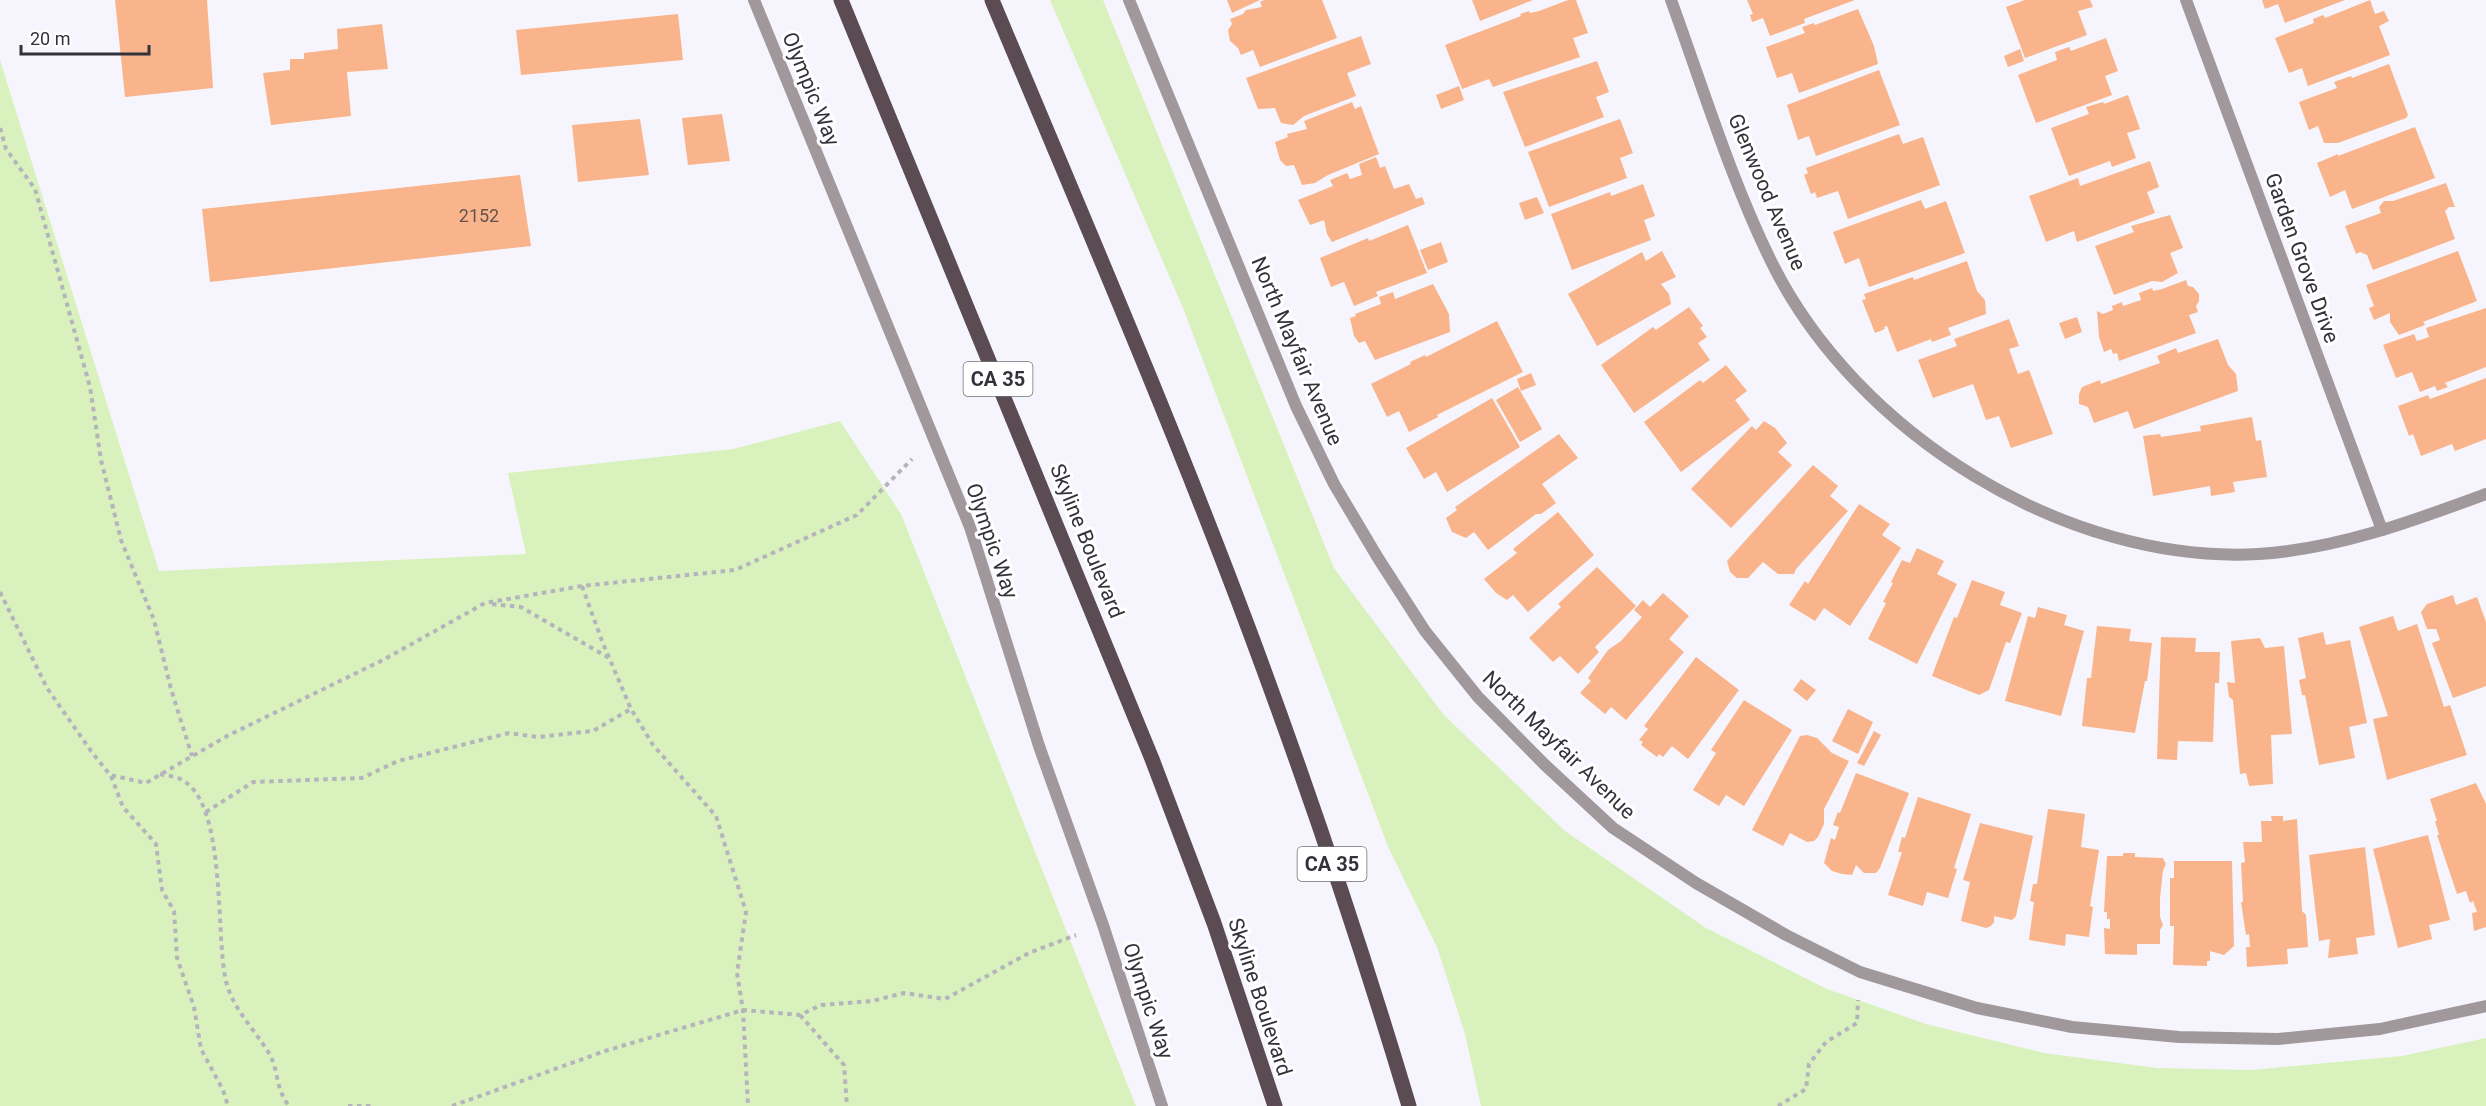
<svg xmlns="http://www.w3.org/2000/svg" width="2486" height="1106" font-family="Roboto,sans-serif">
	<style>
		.green { fill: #d9f2bd }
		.building { fill: #f9b48c }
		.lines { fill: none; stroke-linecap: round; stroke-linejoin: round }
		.path { stroke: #b5b4bc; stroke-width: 4; stroke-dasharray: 4.5 4.5; stroke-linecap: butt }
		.minor { stroke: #a1989c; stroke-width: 12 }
		.primary { stroke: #5b4c54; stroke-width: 15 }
		.labels { text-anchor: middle; stroke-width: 6; stroke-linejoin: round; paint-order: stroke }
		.number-label { font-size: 18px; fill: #64524e }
		.shield { fill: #fff; stroke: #707075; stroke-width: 1.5 }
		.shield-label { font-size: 20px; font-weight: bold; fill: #33323a }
		.street-label { font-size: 21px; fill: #33323a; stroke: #fff }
	</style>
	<rect width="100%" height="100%" fill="#f6f5fd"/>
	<g class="green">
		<path d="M1050,0H1103L1334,568L1443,714L1565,831L1706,928L1827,989L1926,1024L2044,1053L2157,1068L2251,1070L2402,1056L2486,1038V1106H1481L1465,1034L1437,947L1389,849L1183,308Z"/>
		<path d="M0,60L159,571L526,554L508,473L733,449L840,421L901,514L1136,1106H0Z"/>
	</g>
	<g class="building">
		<path d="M115,0H207L213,88L125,97Z"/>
		<path d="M1227,0H1260L1232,13Z"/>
		<path d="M1264,0H1322L1337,38L1260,67L1253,50L1241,55L1238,48L1230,41L1228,30L1232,24L1230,19L1243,14L1246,10L1262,7L1260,2Z"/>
		<path d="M1472,0H1533L1480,21Z"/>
		<path d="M1568,0H1576L1588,33L1573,38L1580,57L1493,87L1489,79L1462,89L1445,45L1521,16L1520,14L1529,11L1530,13L1539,11Z"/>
		<path d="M1747,0H1855L1804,19L1805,23L1770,36L1763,18L1752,22L1750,15L1753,14Z"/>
		<path d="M2025,0H2090L2093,7L2078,11L2087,35L2025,58L2006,7Z"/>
		<path d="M2262,0H2345L2285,23L2278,4L2265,9Z"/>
		<path d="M2370,0L2375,14L2384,11L2389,21L2379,26L2390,55L2308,86L2302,68L2289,73L2275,38L2314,23L2313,19L2323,15L2325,18Z"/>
		<path d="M1858,9L1874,46L1878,64L1799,93L1792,73L1777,78L1766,47L1805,33L1802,27L1814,23L1815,25Z"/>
		<path d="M678,14L683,60L521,75L516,30Z"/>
		<path d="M382,24L388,69L347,72L351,116L271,125L263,73L290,70V59H304V53L338,49L337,29Z"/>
		<path d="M1361,36L1371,64L1347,73L1356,96L1304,116L1293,125L1281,123L1275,108L1258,109L1246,78Z"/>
		<path d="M2106,38L2118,71L2105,76L2112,95L2036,123L2018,75L2057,60L2055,52L2069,47L2071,51Z"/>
		<path d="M2020,49L2024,61L2008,67L2004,56Z"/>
		<path d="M1597,61L1609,92L1596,97L1604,117L1525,147L1503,92Z"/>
		<path d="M2389,64L2408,115L2406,118L2338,143H2324L2318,126L2309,130L2299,102L2337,88L2334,82L2351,76L2352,78Z"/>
		<path d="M1879,70L1900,125L1816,156L1809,136L1798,140L1787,105Z"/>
		<path d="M1459,86L1464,100L1441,109L1436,95Z"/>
		<path d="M2128,95L2140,129L2127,133L2136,158L2112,167L2110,161L2069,176L2051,128L2089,114L2086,107L2103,102L2104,104Z"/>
		<path d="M1352,102L1355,109L1361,106L1379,154L1328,175L1315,183L1302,185L1294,165L1286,166L1280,160L1275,142L1288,137L1287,134L1307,129L1304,121Z"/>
		<path d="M722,114L730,161L688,165L682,118Z"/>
		<path d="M640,119L649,175L578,182L572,125Z"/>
		<path d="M1620,119L1633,153L1620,158L1627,178L1549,207L1528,152Z"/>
		<path d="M2415,127L2435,178L2352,209L2345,190L2330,197L2317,163L2338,154V156Z"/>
		<path d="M1899,134L1903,144L1923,137L1940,185L1848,219L1838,191L1817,198L1815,192L1811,194L1804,175L1808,173L1806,168Z"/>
		<path d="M1376,157L1380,168L1385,166L1394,189L1409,184L1416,199L1422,197L1425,204L1332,242L1327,234L1324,220L1310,225L1298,200L1333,186L1330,180L1347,173L1350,179L1362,175L1359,164Z"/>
		<path d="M2150,161L2159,187L2147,192L2155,213L2077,242L2074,231L2046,242L2029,196L2078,178L2080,186Z"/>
		<path d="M520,175L531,246L210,282L202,209Z"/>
		<path d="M2446,183L2455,207H2449L2445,211L2455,239L2373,270L2367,255L2360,252L2356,254L2345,226L2381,213L2379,207L2384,201H2393Z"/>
		<path d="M1643,184L1655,216L1644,220L1651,240L1572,270L1551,214L1610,192L1611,196Z"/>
		<path d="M1537,197L1544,213L1525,220L1519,203Z"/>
		<path d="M1921,200L1925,209L1946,201L1965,253L1869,287L1859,258L1845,264L1833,232Z"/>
		<path d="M2170,215L2183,248L2170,253L2178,273L2162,282L2152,281L2114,295L2095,246L2134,232L2131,226Z"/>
		<path d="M1408,225L1427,273L1376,292L1378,296L1354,306L1344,282L1331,287L1320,258L1368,238L1369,241Z"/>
		<path d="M1441,242L1448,262L1428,270L1420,250Z"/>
		<path d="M1662,251L1676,277L1661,284L1669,294L1671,304L1597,346L1568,294L1642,252L1646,261Z"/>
		<path d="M2458,251L2477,301L2423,322L2425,325L2399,335L2390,322V313L2374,320L2369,308L2374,306L2366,285Z"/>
		<path d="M1967,261L1977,291L1985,300L1986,314L1948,328L1951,335L1932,342L1931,339L1897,352L1887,326L1884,327L1885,329L1875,333L1862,300L1866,299L1864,294L1913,277L1914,280Z"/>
		<path d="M2186,280L2188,286L2193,287L2199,294V301L2196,306L2198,312L2189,315L2196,333L2119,361L2117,353L2113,354L2111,349L2104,352L2099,337L2097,311L2103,314L2113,310L2112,306L2122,302L2123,306L2141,300L2139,293L2152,288L2153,291L2162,289Z"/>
		<path d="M1433,284L1449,314L1450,332L1375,360L1365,341L1359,343L1354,336L1350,318L1356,316L1355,314L1381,304L1379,297L1393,292L1395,299Z"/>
		<path d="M1689,307L1703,326L1700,328L1707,337L1698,343L1710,360L1634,413L1601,365L1653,327L1656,330Z"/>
		<path d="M2486,308V367L2445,383L2448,387L2437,391L2435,386L2420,392L2412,372L2396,378L2383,345L2414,334L2417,341L2429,337L2426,328Z"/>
		<path d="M2077,317L2082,332L2065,339L2059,323Z"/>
		<path d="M2009,319L2019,346L2009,349L2018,374L2029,370L2053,434L2011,448L1999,416L1986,420L1973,384L1933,398L1918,360L1957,346L1954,339Z"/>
		<path d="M1497,321L1523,372L1437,415L1438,417L1409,432L1399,411L1387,417L1371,384L1411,364L1410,362L1425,355L1426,357Z"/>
		<path d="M2218,339L2228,365L2236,374L2238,391L2134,429L2128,411L2094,423L2088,407L2079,404V394L2082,387L2100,380L2101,384L2160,363L2157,356L2176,348L2178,353Z"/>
		<path d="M1726,365L1747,391L1735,400L1750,420L1681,472L1644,422L1700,380L1703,383Z"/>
		<path d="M1531,373L1536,385L1521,391L1517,379Z"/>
		<path d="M2486,378V439L2455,451L2452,444L2421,456L2413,434L2409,436L2398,406L2428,395L2430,399Z"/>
		<path d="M1518,387L1542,429L1520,442L1496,400Z"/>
		<path d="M1492,398L1520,447L1447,492L1436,472L1424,479L1406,448Z"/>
		<path d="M2252,417L2256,441L2261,440L2267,477L2233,482L2235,492L2211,496L2210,486L2153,496L2143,436L2160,434L2161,437L2201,431L2200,426Z"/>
		<path d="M1764,421L1775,428L1784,439L1787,443L1778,452L1792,465L1731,528L1691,489L1752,426L1756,430Z"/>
		<path d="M1559,434L1578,458L1542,484L1556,503L1541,514H1536L1488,550L1474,532L1466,538L1452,532L1446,518L1457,510L1455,507Z"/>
		<path d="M1813,465L1838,486L1830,496L1848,511L1796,569L1794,574H1778L1763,562L1748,578H1737L1730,572L1727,561Z"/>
		<path d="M1859,504L1890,524L1882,535L1901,548L1850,626L1824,608L1815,621L1789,605L1805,581L1808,584Z"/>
		<path d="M1558,512L1594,555L1528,612L1513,595L1507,600L1496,593L1484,579L1517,553L1513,549Z"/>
		<path d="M1917,548L1944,561L1937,574L1957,584L1917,664L1868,639L1886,603L1883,602L1893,583L1891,582L1902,560L1910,563Z"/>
		<path d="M1597,567L1636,606L1595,647L1599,652L1578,674L1560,656L1553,662L1529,638L1561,607L1558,604Z"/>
		<path d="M1972,580L2005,592L2000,605L2022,613L2010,643L2006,642L1989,690L1979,695L1932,676L1954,617L1957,618Z"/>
		<path d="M1663,593L1689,616L1669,639L1684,652L1626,720L1611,707L1605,714L1580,693L1591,681L1588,678L1608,650L1621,641L1642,617L1634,610L1643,600L1650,607Z"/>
		<path d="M2453,595L2456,605L2477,597L2486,622V686L2453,698L2432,643L2440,640L2436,629H2427L2421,612L2427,604Z"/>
		<path d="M2038,607L2067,615L2064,625L2084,631L2061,716L2005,701L2028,616L2035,618Z"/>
		<path d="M2393,616L2398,631L2417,624L2444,707L2450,705L2467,755L2387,780L2373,719L2388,716L2359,627Z"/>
		<path d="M2097,626L2131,629L2129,641L2152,643L2147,681H2145L2135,733L2082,726L2087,678H2091Z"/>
		<path d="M2323,632L2326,645L2350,640L2367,723L2349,727L2355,758L2319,765L2305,695H2302L2299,680L2306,678L2298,638Z"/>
		<path d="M2161,637L2196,638L2195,652H2220L2219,683H2215L2213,742L2178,741L2177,760L2157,759Z"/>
		<path d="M2260,638L2265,648L2284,646L2292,734L2271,735L2273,784L2249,786L2246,773L2240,774L2233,700L2229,697L2227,682L2235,683L2231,641Z"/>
		<path d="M1696,657L1739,690L1688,759L1672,746L1663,757L1659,754L1657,757L1641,745L1643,742L1639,740L1648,729L1644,726Z"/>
		<path d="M1801,679L1816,690L1807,701L1793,690Z"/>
		<path d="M1744,700L1792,730L1744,806L1726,795L1719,806L1693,790L1716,753L1711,750Z"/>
		<path d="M1848,709L1873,722L1858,754L1832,741Z"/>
		<path d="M1874,731L1881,735L1864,766L1857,763Z"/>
		<path d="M1807,735L1817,738L1832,753L1849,761L1824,809V824L1818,837L1814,841L1807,842L1790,833L1783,846L1752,830L1800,736Z"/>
		<path d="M1856,773L1909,793L1880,868L1876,873H1864L1856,865L1852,875L1842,874L1832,871L1824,863L1831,838L1835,840L1839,827L1833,825L1838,812L1840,813Z"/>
		<path d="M2476,783L2486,804V927L2474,931L2472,913L2477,912L2473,901L2470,903L2466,891L2457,894L2437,835H2439L2435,821H2437L2430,799Z"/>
		<path d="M1918,797L1971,814L1954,868L1957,869L1948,898L1927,892L1923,906L1888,895L1902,852H1898L1902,837L1905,838Z"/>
		<path d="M2048,809L2085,814L2081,847L2099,850L2090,906L2093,907L2089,937L2066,934L2065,946L2029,940L2034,902L2030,901L2033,884H2037Z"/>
		<path d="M2271,816H2283V821L2297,819L2302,911L2306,915L2308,947L2287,949L2288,964L2247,967L2246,947H2250L2249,934L2246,935L2241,902H2243L2241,863L2245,862L2243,842H2262L2261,821H2272Z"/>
		<path d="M1980,823L2033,836L2016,916L2012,920L1994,916V922L1991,926L1986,928L1961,921L1970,882L1963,880Z"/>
		<path d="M2428,835L2450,920L2429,925L2432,939L2398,948L2373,849Z"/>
		<path d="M2365,847L2375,935L2356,938L2358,954L2328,958L2330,939L2319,941L2309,855Z"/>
		<path d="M2123,853H2135V857L2163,858L2166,864L2163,870L2160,898V917L2163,925L2160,930V944H2137V955L2105,954L2104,928L2110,929V919H2107V912H2104L2107,856H2123Z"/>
		<path d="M2174,861H2232L2234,946L2224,955L2210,951V961H2207V966L2173,965L2174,926H2170V878H2174Z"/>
	</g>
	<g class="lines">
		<g class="path">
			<path d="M0,128L6,149L35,189L90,387L101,460L121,540L154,620L171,689L192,756"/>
			<path d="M582,586L602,641L631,709"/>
			<path d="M0,592L47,688L91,751L110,775L146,783L227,736L383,660L485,603L582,586L735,570L857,515L912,459"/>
			<path d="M492,604L521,607L609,658"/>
			<path d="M160,774C167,776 176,776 182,780C226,802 216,933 225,976C230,1007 255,1029 270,1055C279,1072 275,1088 289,1106"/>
			<path d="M111,776L123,807L156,844L162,890L174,911L177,958L194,1007L201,1049L223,1090L228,1106"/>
			<path d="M206,812L253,782L362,778L398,761L509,733L538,737L593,731L631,709L653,745L716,816L746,912L737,973L743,1010L748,1106"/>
			<path d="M800,1015L844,1065L847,1106"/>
			<path d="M348,1106H375"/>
			<path d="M452,1106L605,1051L743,1010L800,1015L821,1005L872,1001L904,993L945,999L1029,953L1076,935"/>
			<path d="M1778,1106L1806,1089L1809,1064L1826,1042L1857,1023L1858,1000"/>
		</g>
		<g class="minor">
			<path d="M754,0L970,527L1039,746L1103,925L1162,1106"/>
			<path d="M1129,0L1296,406L1334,484L1378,558L1425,631L1478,697L1544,764L1613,828L1696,883L1786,935L1860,972L1977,1008L2072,1027L2179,1037L2278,1039L2380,1029L2486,1006"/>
			<path d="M1671,0C1702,85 1731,180 1771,261C1855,433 2067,565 2259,554C2338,549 2413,521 2486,494"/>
			<path d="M2186,0L2382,530"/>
		</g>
		<g class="primary">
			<path d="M841,0L1152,759L1214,923L1275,1106"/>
			<path d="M992,0C1079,208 1169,416 1248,627C1307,785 1361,945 1409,1106"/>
		</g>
	</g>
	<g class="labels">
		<g class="number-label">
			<text x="479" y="222">2152</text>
		</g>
		<g class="shield">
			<rect x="963.5" y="362" width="69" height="34" rx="4.5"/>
			<rect x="1297.5" y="847" width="69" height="34" rx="4.5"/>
		</g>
		<g class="shield-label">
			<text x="998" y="386">CA 35</text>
			<text x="1332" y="871">CA 35</text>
		</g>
		<g class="street-label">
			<text transform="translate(811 89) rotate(68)" y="7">Olympic Way</text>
			<text transform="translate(1767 192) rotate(67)" y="7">Glenwood Avenue</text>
			<text transform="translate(2302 258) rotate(70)" y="7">Garden Grove Drive</text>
			<text transform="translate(1297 351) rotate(67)" y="7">North Mayfair Avenue</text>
			<text transform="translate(992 541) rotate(71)" y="7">Olympic Way</text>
			<text transform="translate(1087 541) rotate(68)" y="7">Skyline Boulevard</text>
			<text transform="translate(1559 745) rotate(44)" y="7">North Mayfair Avenue</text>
			<text transform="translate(1260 997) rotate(72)" y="7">Skyline Boulevard</text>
			<text transform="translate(1148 1001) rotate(72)" y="7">Olympic Way</text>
		</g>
	</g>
	<path d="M21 45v9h128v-9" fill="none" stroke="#33323a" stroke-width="3"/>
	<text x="30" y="45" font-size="18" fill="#33323a" stroke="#ffffff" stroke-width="4.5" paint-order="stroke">20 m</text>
</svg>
